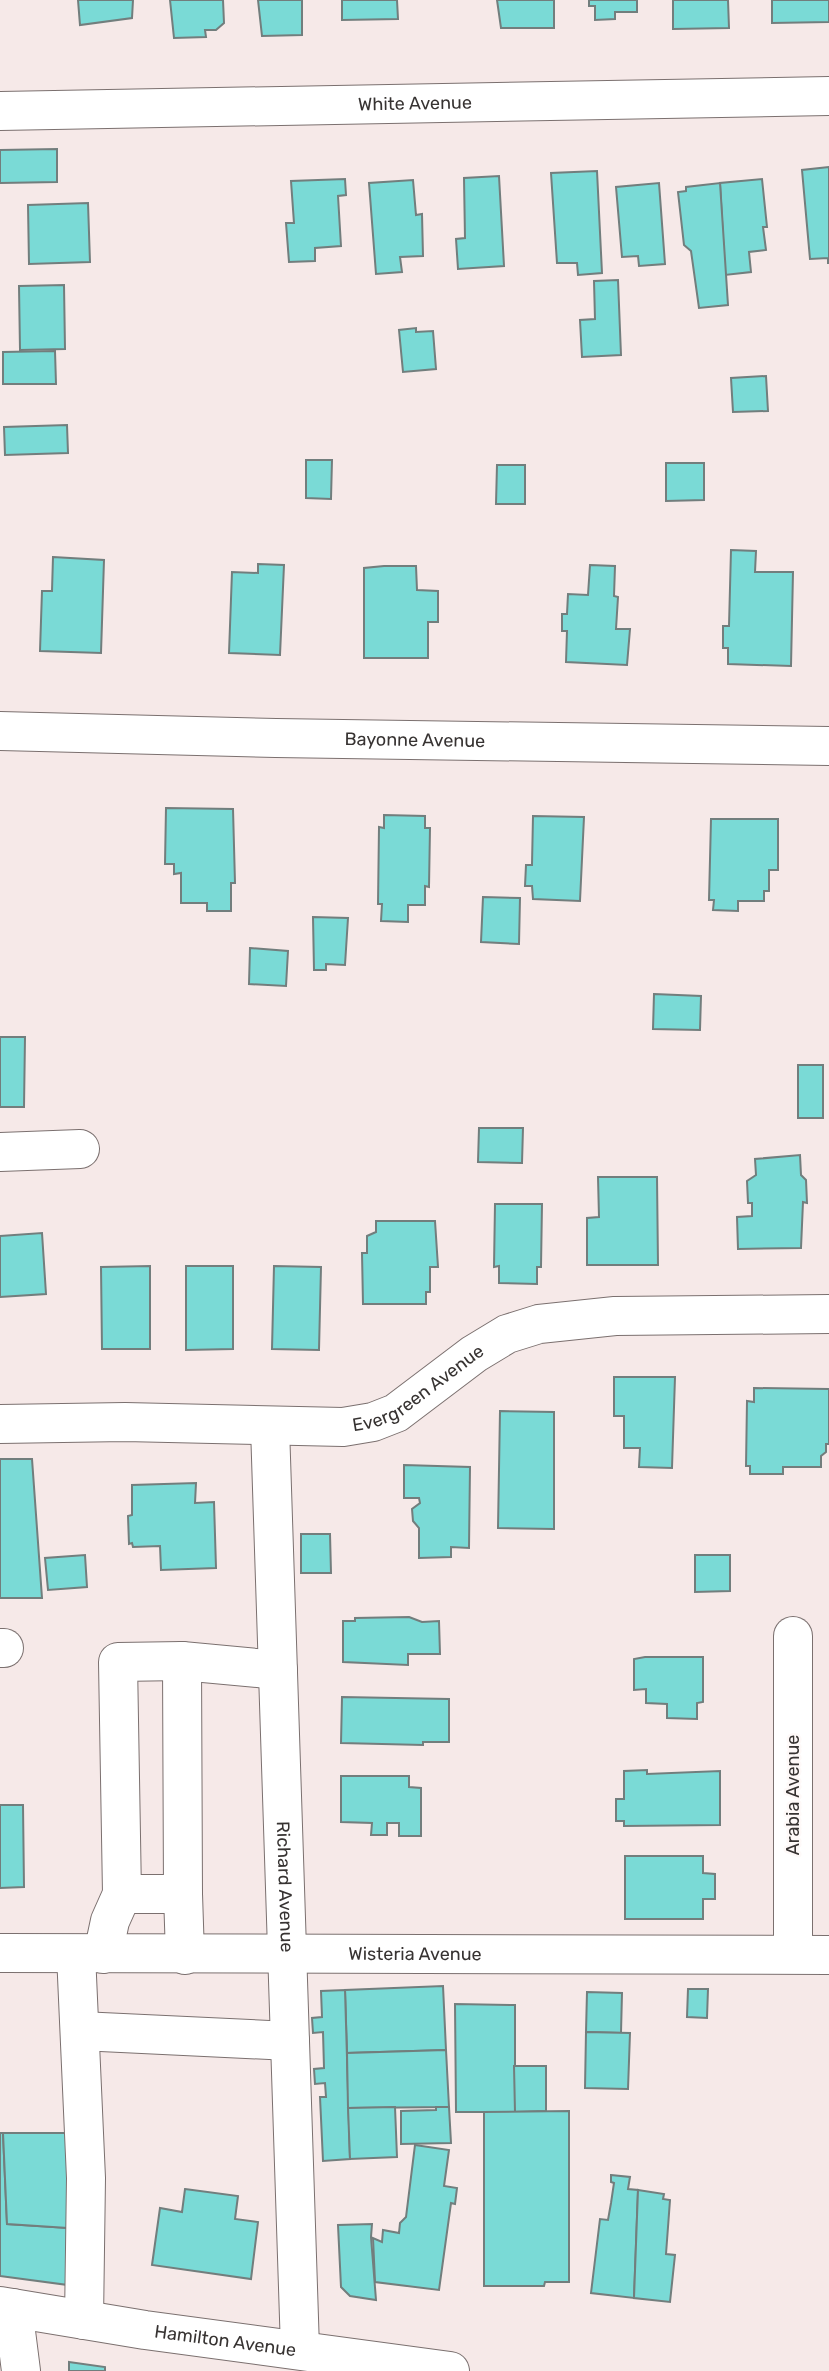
<svg xmlns="http://www.w3.org/2000/svg" width="829" height="2371" font-family="Rubik,sans-serif">
	<style>
		.building { fill: #7adad6; stroke: #727e7d; stroke-width: 2 }
		.lines { fill: none; stroke-linecap: round; stroke-linejoin: round }
		.minor-casing { stroke: #7b706f; stroke-width: 40 }
		.minor { stroke: #fff; stroke-width: 38 }
		.labels { text-anchor: middle; stroke-width: 5; stroke-linejoin: round; paint-order: stroke }
		.street-label { font-size: 18px; fill: #373332; stroke: #fef9f8 }
	</style>
	<rect width="100%" height="100%" fill="#f6e9e8"/>
	<g class="building">
		<path d="M78,0H133L132,18L80,25Z"/>
		<path d="M170,0H223L224,23L216,30H205L206,37L174,38Z"/>
		<path d="M258,0H302V35L262,36Z"/>
		<path d="M342,0H397L398,19L342,20Z"/>
		<path d="M497,0H554V28H501Z"/>
		<path d="M589,0H637V12H615V19L595,20V6H589Z"/>
		<path d="M673,0H728L729,28L673,29Z"/>
		<path d="M772,0H829V22L772,23Z"/>
		<path d="M57,149V182L0,183V150Z"/>
		<path d="M829,167V263H828V258L810,259L802,170Z"/>
		<path d="M597,171L602,273L578,275L577,263H557L551,173Z"/>
		<path d="M499,176L504,266L458,269L456,239L465,238L464,178Z"/>
		<path d="M345,179L346,195L338,196L341,246L315,248V261L289,262L286,223H294L291,181Z"/>
		<path d="M762,179L767,227H763L766,250L749,252L751,272L725,275L720,183Z"/>
		<path d="M413,180L416,215L422,214L423,256L400,257L402,272L376,274L369,183Z"/>
		<path d="M659,183L665,264L639,266L638,256L622,257L616,187Z"/>
		<path d="M720,183L728,305L699,308L691,251L684,245L678,192L686,191V187Z"/>
		<path d="M88,203L90,262L29,264L28,205Z"/>
		<path d="M618,280L621,355L582,357L580,320L595,319L594,281Z"/>
		<path d="M64,285L65,349L20,350L19,286Z"/>
		<path d="M416,328V332L433,331L436,369L403,372L399,330Z"/>
		<path d="M55,351L56,384H3V352Z"/>
		<path d="M766,376L768,411L733,412L731,378Z"/>
		<path d="M67,425L68,453L5,455L4,427Z"/>
		<path d="M306,460H332L331,499L306,498Z"/>
		<path d="M666,463H704V500L666,501Z"/>
		<path d="M497,465H525V504H496Z"/>
		<path d="M731,550L756,551L755,572H793L791,666L728,664V648H723V626H729Z"/>
		<path d="M53,557L104,560L101,653L40,651L42,591H52Z"/>
		<path d="M258,564L284,565L280,655L229,653L232,572L258,573Z"/>
		<path d="M590,565L615,566L614,596L618,597L616,629H630L627,665L566,662L567,631H562V614H567L568,594L588,595Z"/>
		<path d="M384,566H416L417,590L438,591V622H428V658H364V568Z"/>
		<path d="M166,808L233,809L235,883H231V911H207V903H181V873L174,874V864H165Z"/>
		<path d="M384,815L425,816V828H430L429,887L425,886V905H408V922L381,921L382,904H378L379,827L384,828Z"/>
		<path d="M533,816L584,817L580,901L533,899L532,886H525L526,865H532Z"/>
		<path d="M711,819H778V870H769V891H764V901H738V911L713,910L714,900H709Z"/>
		<path d="M483,897L520,898L519,944L481,942Z"/>
		<path d="M313,917L348,918L345,965L326,964V970H314Z"/>
		<path d="M250,948L288,951L286,986L249,984Z"/>
		<path d="M654,994L701,996L700,1030L653,1029Z"/>
		<path d="M0,1037H25L24,1107H0Z"/>
		<rect x="798" y="1065" width="25" height="53"/>
		<path d="M479,1128H523L522,1163L478,1162Z"/>
		<path d="M800,1155L801,1175L806,1180L807,1203L803,1202L801,1248L738,1249L737,1217L752,1216V1203H748L747,1181L756,1175L755,1159Z"/>
		<path d="M598,1177H657L658,1265H587V1218L599,1217Z"/>
		<path d="M495,1204H542L541,1267H537V1284L499,1283V1266L494,1267Z"/>
		<path d="M376,1221H435L438,1267H430V1292H426V1304H363L362,1253H367V1236L376,1232Z"/>
		<path d="M42,1233L46,1294L0,1297V1236Z"/>
		<path d="M150,1266V1349H102L101,1267Z"/>
		<path d="M186,1266H233V1349L186,1350Z"/>
		<path d="M274,1266L321,1267L319,1350L272,1349Z"/>
		<path d="M614,1377H675L672,1468L639,1467L640,1448H624V1416H614Z"/>
		<path d="M754,1388L829,1389V1444H826V1452L821,1456V1467H783V1474H750V1466H746L747,1401L754,1402Z"/>
		<path d="M500,1411L554,1412V1529L498,1528Z"/>
		<path d="M0,1459H32L42,1598H0Z"/>
		<path d="M404,1465L470,1467L469,1548L451,1547V1557L419,1558V1528L413,1521L412,1509L420,1503L419,1498H404Z"/>
		<path d="M196,1483L195,1503L214,1502L216,1568L161,1570L160,1546L133,1547L132,1543L129,1544L128,1516L132,1515V1485Z"/>
		<path d="M301,1534H330L331,1573H301Z"/>
		<path d="M85,1555L87,1587L48,1590L45,1558Z"/>
		<path d="M695,1555H730V1591L695,1592Z"/>
		<path d="M409,1617L422,1622L439,1621L440,1654H408V1665L343,1662V1621H355V1618Z"/>
		<path d="M645,1657H703V1702L697,1703V1719L667,1718V1704L646,1703V1689L634,1690V1659Z"/>
		<path d="M342,1697L449,1699V1742H423V1745L341,1743Z"/>
		<path d="M647,1770V1774L720,1771V1825L624,1826V1821H616V1799H624V1771Z"/>
		<path d="M341,1776H409V1787L421,1788V1836H399V1823H387V1835H371L372,1823L341,1822Z"/>
		<path d="M0,1805H23L24,1887L0,1888Z"/>
		<path d="M625,1856H703V1873L715,1874V1899H703V1919H625Z"/>
		<path d="M443,1986L446,2050L347,2053L345,1990Z"/>
		<path d="M688,1989H708L707,2018L687,2017Z"/>
		<path d="M345,1990L350,2159L323,2161L320,2097H326L325,2083L315,2084L314,2069L324,2068L323,2032L313,2033L312,2018L322,2017L321,1991Z"/>
		<path d="M587,1992L622,1993L621,2033L586,2032Z"/>
		<path d="M455,2004L515,2005V2112H456Z"/>
		<path d="M586,2032L630,2033L628,2089L585,2088Z"/>
		<path d="M446,2050L449,2107L348,2108L347,2053Z"/>
		<path d="M514,2066H546V2111L515,2112Z"/>
		<path d="M395,2107L397,2157L350,2159L348,2108Z"/>
		<path d="M436,2107H449L451,2143L401,2144V2111L436,2110Z"/>
		<path d="M569,2111V2282H545L544,2286H484V2112Z"/>
		<path d="M0,2133H3L7,2224L68,2228V2285L0,2276Z"/>
		<path d="M3,2133H67L68,2228L7,2224Z"/>
		<path d="M415,2145L449,2150L444,2186L457,2188L455,2204L451,2203L439,2290L375,2282L373,2238L382,2242L383,2230L399,2233L400,2223L406,2217Z"/>
		<path d="M611,2175L630,2177L628,2189L638,2190L634,2298L591,2293L600,2219L608,2220L611,2203L614,2183L611,2182Z"/>
		<path d="M185,2189L238,2196L235,2219L258,2222L251,2279L152,2265L160,2208L182,2212Z"/>
		<path d="M638,2190L664,2194L663,2199L670,2200L666,2254L675,2255L670,2302L634,2298Z"/>
		<path d="M372,2224L371,2237L376,2300L350,2296L341,2287L338,2225Z"/>
		<path d="M69,2362L105,2367V2371H69Z"/>
	</g>
	<g class="lines">
		<defs>
			<g id="minor">
				<path id="s1" d="M0,111L829,96"/>
				<path id="s2" d="M0,731L276,738L829,746"/>
				<path d="M0,1152L80,1149"/>
				<path id="s3" d="M0,1424L125,1422L343,1427L373,1422L396,1413L474,1354L507,1334L539,1324L615,1316L829,1314"/>
				<path id="s4" d="M270,1427L300,2349"/>
				<path d="M793,1636V1954"/>
				<path d="M0,1648H4"/>
				<path d="M182,1661L183,1894"/>
				<path d="M122,1894H183L185,1955"/>
				<path id="s5" d="M0,1953L829,1955"/>
				<path d="M76,1954L86,2178L84,2320"/>
				<path d="M103,1954L110,1921L122,1894L118,1662L182,1661L278,1670"/>
				<path d="M80,2031L290,2041"/>
				<path id="s6" d="M0,2306L145,2330L450,2371"/>
				<path d="M13,2308L21,2371"/>
			</g>
		</defs>
		<use href="#minor" class="minor-casing"/>
		<use href="#minor" class="minor"/>
	</g>
	<g class="labels">
		<g class="street-label">
			<text dy="6" stroke="none"><textPath href="#s1" startOffset="415">White Avenue</textPath></text>
			<text dy="6" stroke="none"><textPath href="#s2" startOffset="415">Bayonne Avenue</textPath></text>
			<text dy="6" stroke="none"><textPath href="#s3" startOffset="429">Evergreen Avenue</textPath></text>
			<text transform="translate(793 1795) rotate(-90)" y="6">Arabia Avenue</text>
			<text dy="6" stroke="none"><textPath href="#s4" startOffset="460">Richard Avenue</textPath></text>
			<text dy="6" stroke="none"><textPath href="#s5" startOffset="415">Wisteria Avenue</textPath></text>
			<text dy="6" stroke="none"><textPath href="#s6" startOffset="228">Hamilton Avenue</textPath></text>
		</g>
	</g>
</svg>
